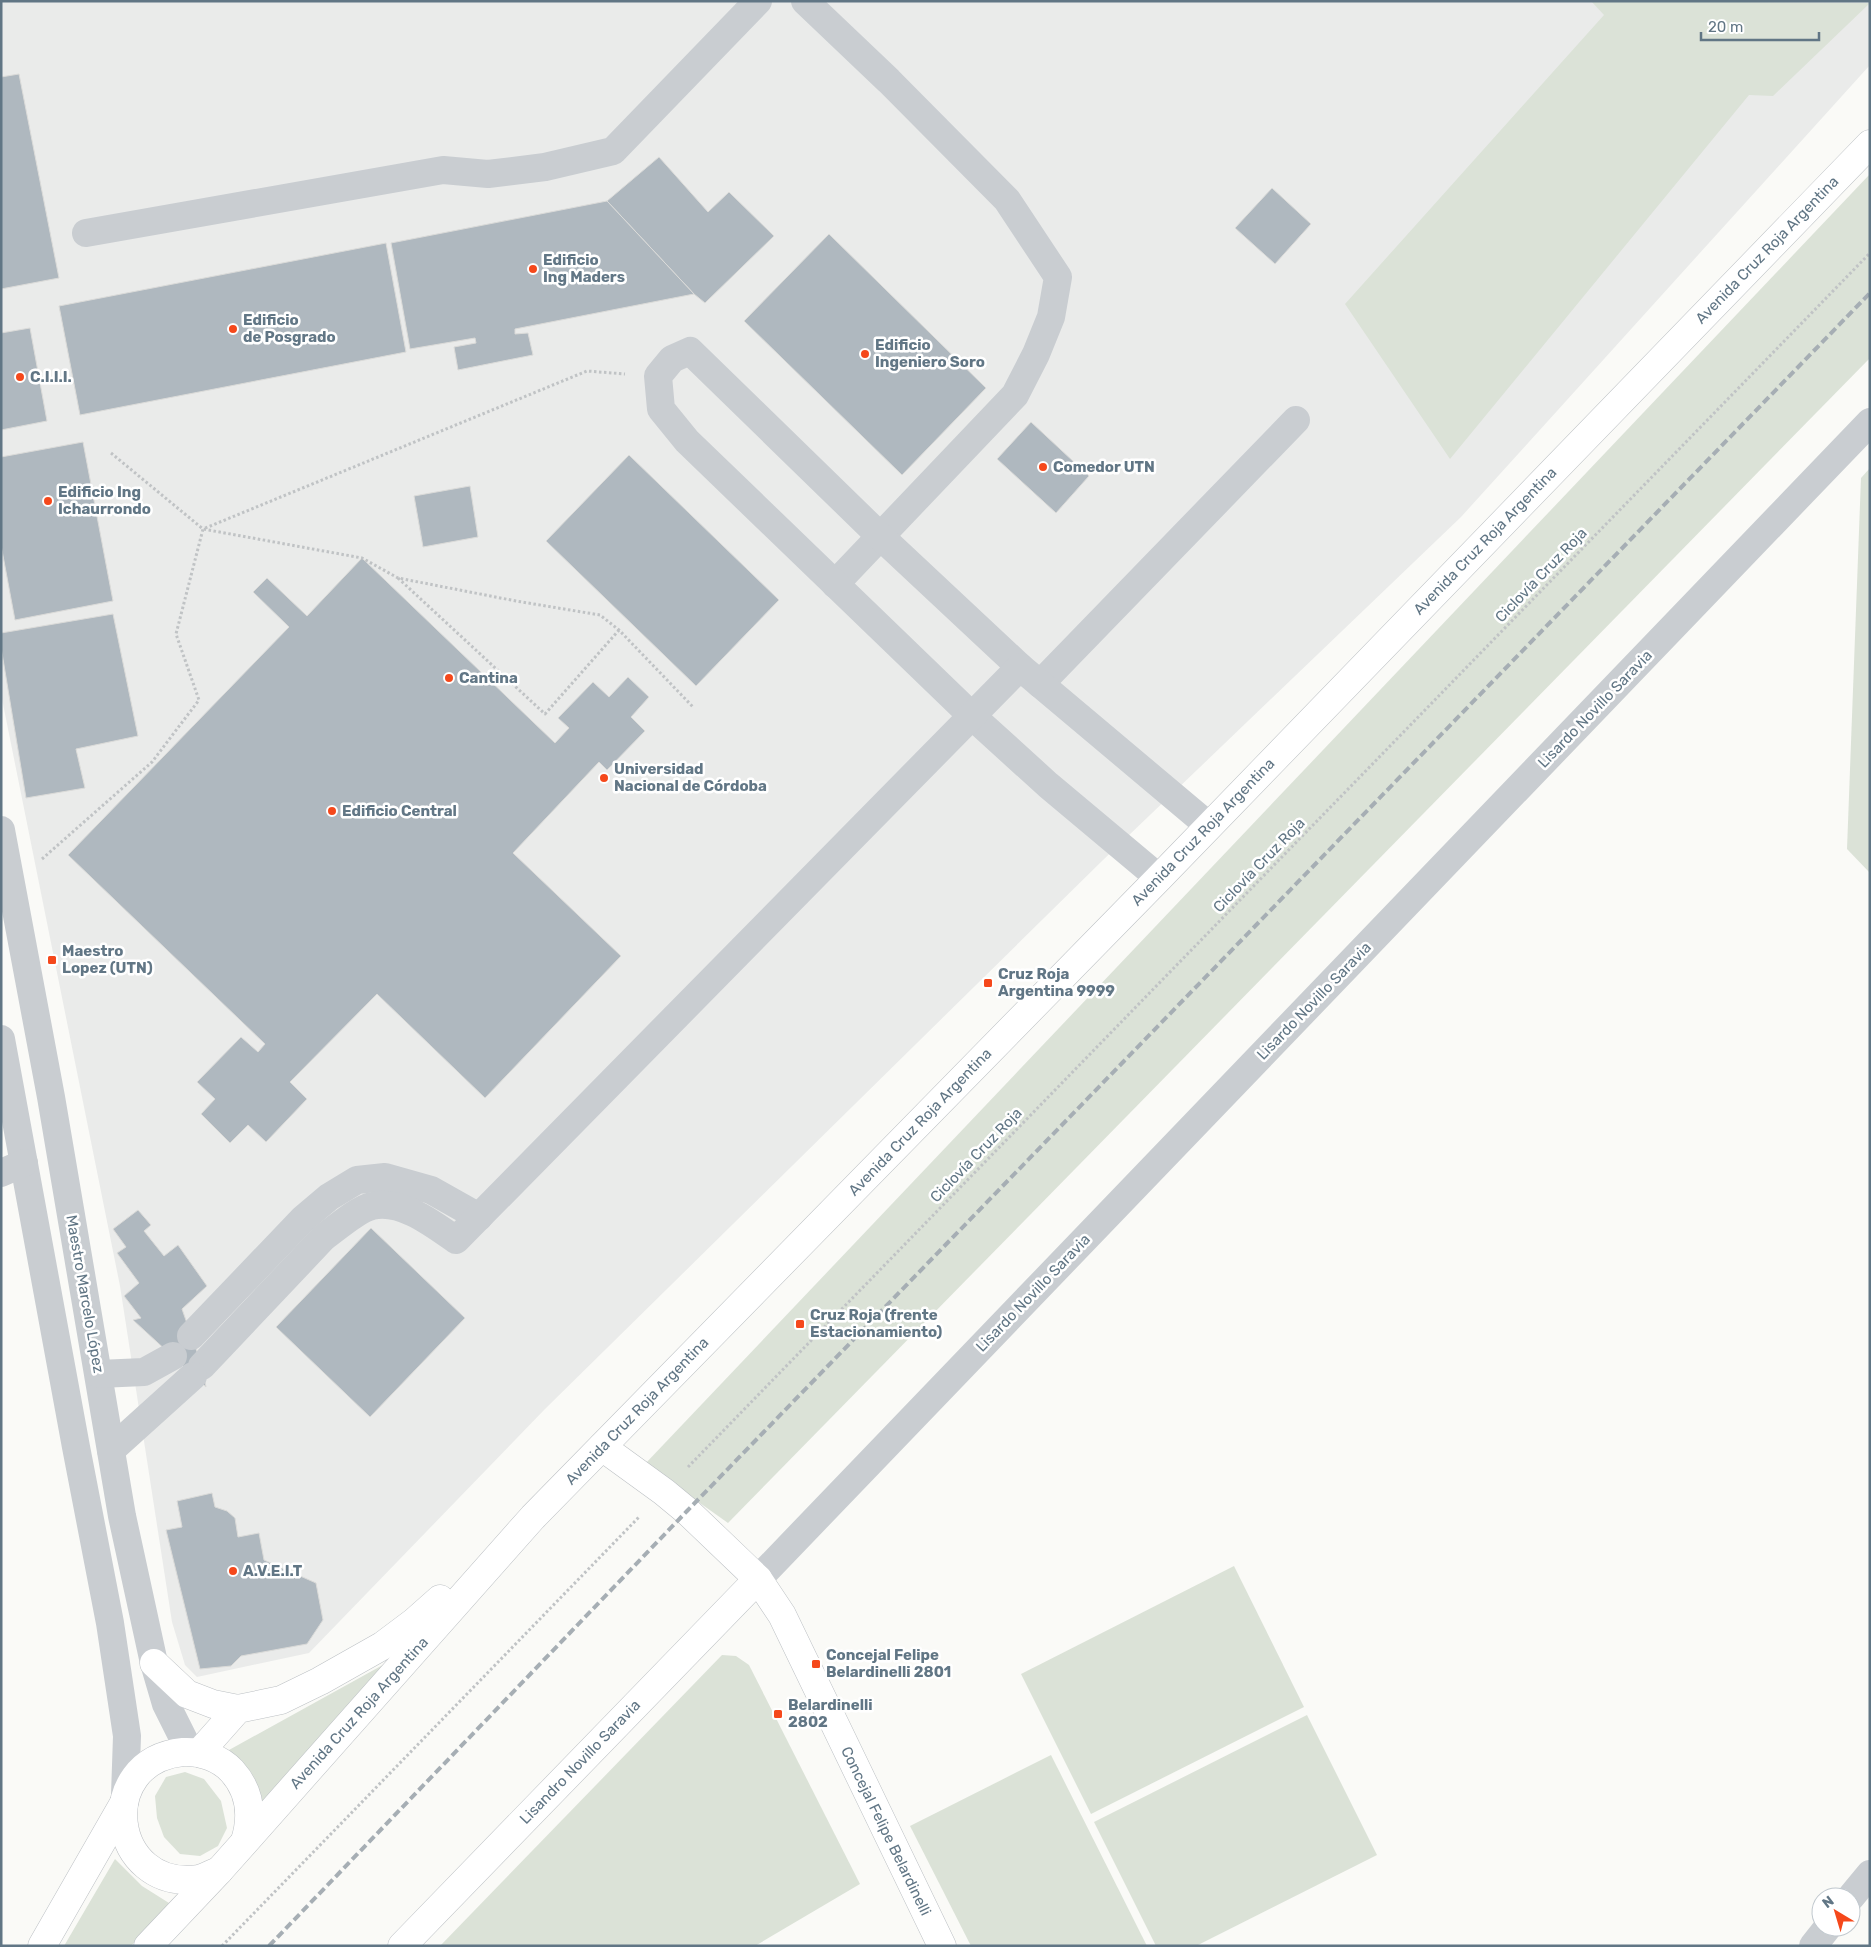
<svg xmlns="http://www.w3.org/2000/svg" width="1871" height="1947" font-family="Rubik,sans-serif">
	<style>
		.built { fill: #eaebea }
		.green { fill: #dbe2d7 }
		.building { fill: #afb8bf; stroke: #dbdbd9 }
		.lines { fill: none; stroke-linecap: round; stroke-linejoin: round }
		.major-casing { stroke: #bcc0c4; stroke-width: 29 }
		.path { stroke: #c0c3c5; stroke-width: 3; stroke-dasharray: 2.5 2.5; stroke-linecap: butt }
		.minor { stroke: #c9cdd1; stroke-width: 28 }
		.major { stroke: #fff; stroke-width: 28 }
		.rail { stroke: #a6aeb4; stroke-width: 4; stroke-dasharray: 8 4; stroke-linecap: butt }
		.poi-dot { fill: #f5481b; stroke: #fff; stroke-width: 2 }
		.labels { text-anchor: middle; stroke-width: 5; stroke-linejoin: round; paint-order: stroke }
		.street-label { font-size: 15px; fill: #617685; stroke: #fff }
		.poi-label { font-size: 15px; font-weight: bold; fill: #617685; stroke: #fff; text-anchor: start }
	</style>
	<rect width="100%" height="100%" fill="#fafaf7"/>
	<path class="built" d="M1,1H1870V65L1461,517L1102,861L545,1409L309,1653L197,1677L185,1665L172,1622L120,1286L1,694Z"/>
	<g class="green">
		<path d="M1591,1L1870,3L1773,96L1749,95L1450,459L1345,304L1604,15Z"/>
		<path d="M1870,174V358L728,1523L645,1464Z"/>
		<path d="M1870,468V873L1847,849L1861,478Z"/>
		<path d="M1234,1566L1304,1707L1091,1814L1021,1674Z"/>
		<path d="M722,1655L736,1656L749,1665L860,1884L755,1946H440Z"/>
		<path d="M390,1661L262,1806L245,1770L229,1750Z"/>
		<path d="M1307,1715L1377,1855L1196,1946H1156L1094,1822Z"/>
		<path d="M1051,1755L1147,1946H971L910,1826Z"/>
		<path d="M185,1772L204,1779L221,1801L227,1828L218,1846L200,1856L180,1854L164,1837L157,1818L155,1796L166,1777Z"/>
		<path d="M115,1859L142,1886L169,1903L131,1946H64Z"/>
	</g>
	<g class="building">
		<path d="M19,74L59,278L1,289V77Z"/>
		<path d="M659,157L708,212L729,192L774,236L705,303L694,294L607,201Z"/>
		<path d="M1272,188L1311,224L1275,264L1235,228Z"/>
		<path d="M607,201L694,294L515,329V334L528,333L533,355L458,370L454,347L476,343L475,338L410,349L391,243Z"/>
		<path d="M829,234L986,388L902,475L744,321Z"/>
		<path d="M386,243L406,352L80,415L59,306Z"/>
		<path d="M30,328L47,421L1,430V333Z"/>
		<path d="M1031,422L1089,476L1056,513L997,459Z"/>
		<path d="M83,442L113,601L15,620L1,545V457Z"/>
		<path d="M629,455L779,600L696,686L546,541Z"/>
		<path d="M470,486L478,537L423,547L414,496Z"/>
		<path d="M362,558L555,743L569,728L558,718L593,682L609,697L628,677L649,697L631,717L645,731L607,770L599,762L513,853L621,956L485,1098L377,994L290,1082L307,1099L266,1142L248,1125L230,1143L201,1114L215,1099L197,1082L241,1037L258,1052L265,1044L68,855L289,627L253,592L267,578L307,616Z"/>
		<path d="M113,614L138,736L76,749L85,788L26,798L1,647V633Z"/>
		<path d="M138,1210L151,1225L144,1231L164,1256L178,1245L207,1286L182,1309L202,1366L206,1387L133,1320L141,1318L124,1296L139,1283L117,1253L126,1247L113,1229Z"/>
		<path d="M371,1228L465,1318L370,1417L276,1327Z"/>
		<path d="M212,1493L215,1507L227,1511L235,1518L238,1537L259,1533L264,1560L316,1583L323,1620L307,1644L241,1656L231,1666L200,1669L166,1530L182,1527L177,1501Z"/>
	</g>
	<g class="lines">
		<defs>
			<g id="major">
				<path d="M602,1447L664,1492L687,1511L758,1579L782,1615L942,1946"/>
				<path d="M154,1663L187,1694L213,1704L238,1709"/>
				<path d="M199,1753L238,1709L281,1700L320,1681L382,1646L414,1622L440,1599"/>
				<path d="M219,1871C212,1873 205,1878 198,1879C110,1891 93,1761 183,1752C200,1751 220,1758 232,1771C250,1791 253,1815 245,1841"/>
				<path d="M42,1946L124,1803"/>
				<path d="M148,1946L219,1871L533,1517L1159,878L1870,144"/>
				<path d="M402,1946L758,1579"/>
			</g>
		</defs>
		<use href="#major" class="major-casing"/>
		<g class="path">
			<path d="M111,453L203,529L362,558L398,578L516,601L600,615L619,630L694,708"/>
			<path d="M398,578L545,714L619,630"/>
			<path d="M42,859L152,762L199,700L176,634L203,529L587,371L625,374"/>
			<path d="M688,1467L1870,253"/>
			<path d="M222,1946L640,1516"/>
		</g>
		<g class="minor">
			<path d="M805,1L889,81L1007,200L1058,277L1051,317L1036,354L1015,395L835,584"/>
			<path d="M86,233L443,170L488,174L545,167L613,151L758,1"/>
			<path d="M1020,667L881,537L690,351L672,359L658,376L661,409L687,441L972,716L1048,785L1159,878"/>
			<path d="M1040,684L1296,420"/>
			<path d="M1,830L51,1097L122,1516L154,1663L166,1704L190,1752"/>
			<path d="M1,1039L76,1447L110,1623L127,1736L125,1795"/>
			<path d="M1,1173L24,1163"/>
			<path d="M191,1336L303,1219L329,1197L357,1180L385,1177L431,1190L479,1217"/>
			<path d="M202,1366L323,1238C335,1229 358,1209 372,1206C401,1199 433,1224 456,1240L1020,667L1209,826"/>
			<path d="M99,1374L144,1372L173,1356"/>
			<path d="M111,1450L193,1376"/>
			<path d="M758,1579L1870,422"/>
			<path d="M1851,1897L1870,1874"/>
			<path d="M1813,1946L1828,1927"/>
		</g>
		<use href="#major" class="major"/>
		<path class="rail" d="M269,1946L687,1511L1870,293"/>
	</g>
	<g class="poi-dot">
		<circle cx="533" cy="269" r="5"/>
		<circle cx="233" cy="329" r="5"/>
		<circle cx="865" cy="354" r="5"/>
		<circle cx="20" cy="377" r="5"/>
		<circle cx="1043" cy="467" r="5"/>
		<circle cx="48" cy="501" r="5"/>
		<circle cx="449" cy="678" r="5"/>
		<circle cx="604" cy="778" r="5"/>
		<circle cx="332" cy="811" r="5"/>
		<rect x="47" y="955" width="10" height="10" rx="2.5"/>
		<rect x="983" y="978" width="10" height="10" rx="2.5"/>
		<rect x="795" y="1319" width="10" height="10" rx="2.5"/>
		<circle cx="233" cy="1571" r="5"/>
		<rect x="811" y="1659" width="10" height="10" rx="2.5"/>
		<rect x="773" y="1709" width="10" height="10" rx="2.5"/>
	</g>
	<g class="labels">
		<g class="street-label">
			<text transform="translate(1767 250) rotate(-46)" y="5">Avenida Cruz Roja Argentina</text>
			<text transform="translate(1485 541) rotate(-46)" y="5">Avenida Cruz Roja Argentina</text>
			<text transform="translate(1541 575) rotate(-46)" y="5">Ciclovía Cruz Roja</text>
			<text transform="translate(1595 709) rotate(-46)" y="5">Lisardo Novillo Saravia</text>
			<text transform="translate(1203 832) rotate(-46)" y="5">Avenida Cruz Roja Argentina</text>
			<text transform="translate(1259 865) rotate(-46)" y="5">Ciclovía Cruz Roja</text>
			<text transform="translate(1314 1001) rotate(-46)" y="5">Lisardo Novillo Saravia</text>
			<text transform="translate(920 1122) rotate(-46)" y="5">Avenida Cruz Roja Argentina</text>
			<text transform="translate(976 1155) rotate(-46)" y="5">Ciclovía Cruz Roja</text>
			<text transform="translate(1033 1293) rotate(-46)" y="5">Lisardo Novillo Saravia</text>
			<text transform="translate(85 1294) rotate(80)" y="5">Maestro Marcelo López</text>
			<text transform="translate(637 1411) rotate(-46)" y="5">Avenida Cruz Roja Argentina</text>
			<text transform="translate(359 1713) rotate(-48)" y="5">Avenida Cruz Roja Argentina</text>
			<text transform="translate(580 1762) rotate(-46)" y="5">Lisandro Novillo Saravia</text>
			<text transform="translate(886 1831) rotate(64)" y="5">Concejal Felipe Belardinelli</text>
		</g>
		<g class="poi-label">
			<text x="543" y="265">Edificio<tspan x="543" dy="17">Ing Maders</tspan></text>
			<text x="243" y="325">Edificio<tspan x="243" dy="17">de Posgrado</tspan></text>
			<text x="875" y="350">Edificio<tspan x="875" dy="17">Ingeniero Soro</tspan></text>
			<text x="30" y="382">C.I.I.I.</text>
			<text x="1053" y="472">Comedor UTN</text>
			<text x="58" y="497">Edificio Ing<tspan x="58" dy="17">Ichaurrondo</tspan></text>
			<text x="459" y="683">Cantina</text>
			<text x="614" y="774">Universidad<tspan x="614" dy="17">Nacional de Córdoba</tspan></text>
			<text x="342" y="816">Edificio Central</text>
			<text x="62" y="956">Maestro<tspan x="62" dy="17">Lopez (UTN)</tspan></text>
			<text x="998" y="979">Cruz Roja<tspan x="998" dy="17">Argentina 9999</tspan></text>
			<text x="810" y="1320">Cruz Roja (frente<tspan x="810" dy="17">Estacionamiento)</tspan></text>
			<text x="243" y="1576">A.V.E.I.T</text>
			<text x="826" y="1660">Concejal Felipe<tspan x="826" dy="17">Belardinelli 2801</tspan></text>
			<text x="788" y="1710">Belardinelli<tspan x="788" dy="17">2802</tspan></text>
		</g>
	</g>
	<rect width="1871" height="1947" fill="none" stroke="#617685" stroke-width="5"/>
	<g transform="translate(1836 1912) rotate(322)"><circle r="24" fill="#ffffff" stroke="#c0c8ce"/>
	<path d="M0-4L9 19L0 12L-9 19Z" fill="#f5481b"/>
	<text y="-8" font-size="14" font-weight="bold" text-anchor="middle" fill="#617685">N</text>
	</g>
	<path d="M1701 32v8h118v-8" fill="none" stroke="#617685" stroke-width="2.5"/>
	<text x="1708" y="32" font-size="15" fill="#617685" stroke="#ffffff" stroke-width="4" paint-order="stroke">20 m</text>
</svg>
